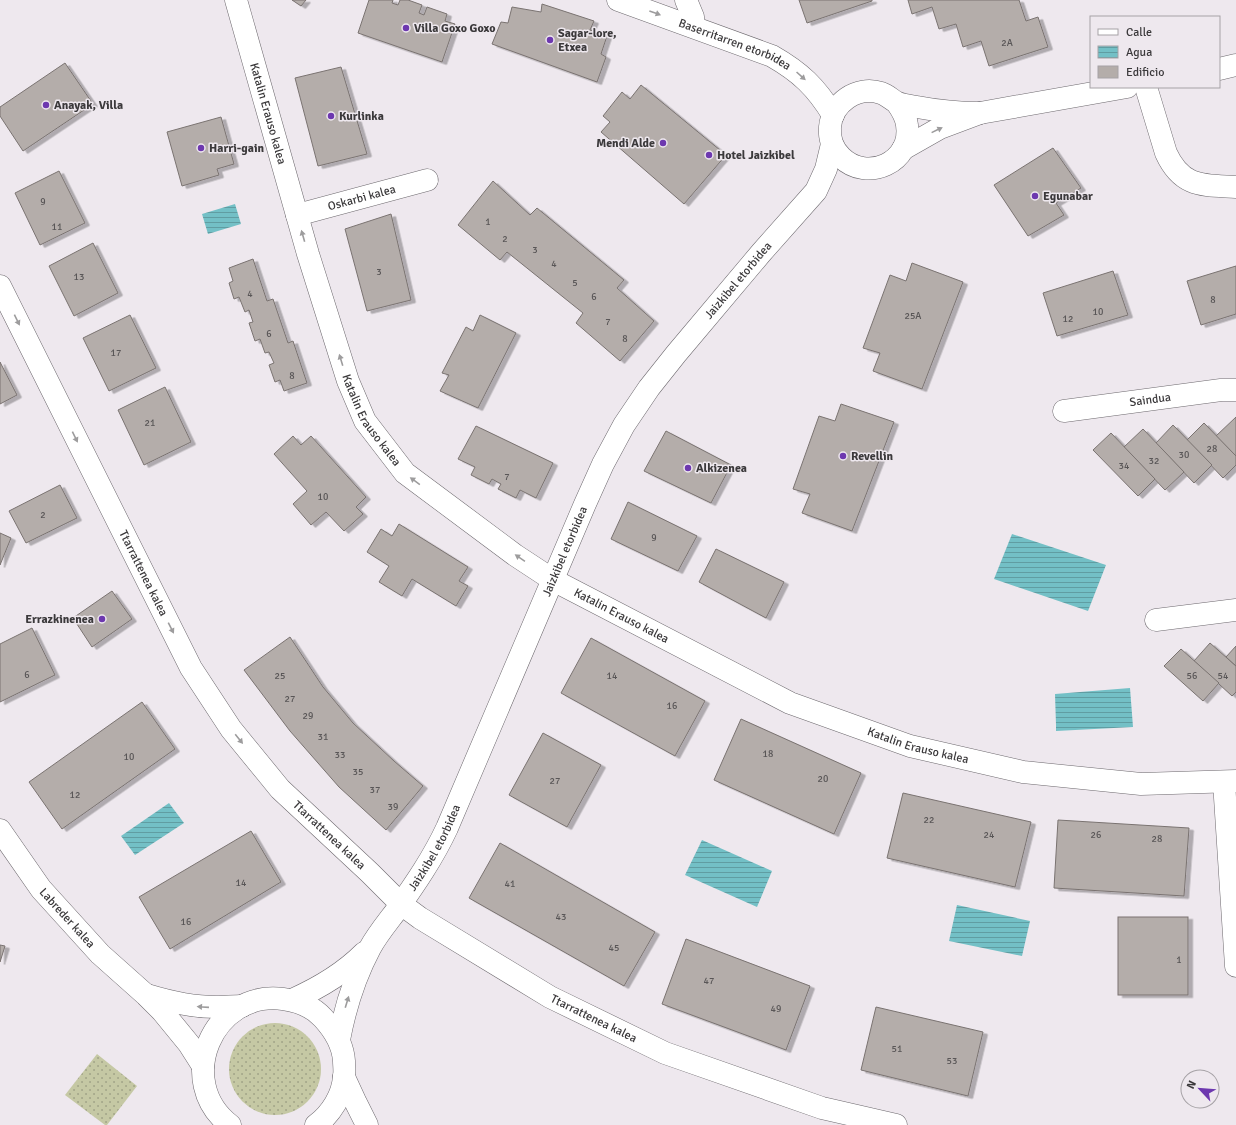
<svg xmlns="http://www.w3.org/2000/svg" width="1236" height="1125" font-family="Signika,sans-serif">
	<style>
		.grass { fill: url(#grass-dots) }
		.water { fill: url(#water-rules) }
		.building { fill: #b4adaa; stroke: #7a7371; filter: url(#shadow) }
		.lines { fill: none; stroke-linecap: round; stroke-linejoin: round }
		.minor-casing { stroke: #6d696e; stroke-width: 23 }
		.minor { stroke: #fff; stroke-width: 22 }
		.oneway { fill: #9d9c9d }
		.poi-dot { fill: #6d38af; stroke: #eee8ee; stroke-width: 1.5 }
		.labels { text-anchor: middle; stroke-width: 3; stroke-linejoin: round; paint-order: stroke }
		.number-label { font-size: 10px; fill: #595657 }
		.poi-label { font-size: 12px; font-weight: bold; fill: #3b393b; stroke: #eee8ee; text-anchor: start }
		.street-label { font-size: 12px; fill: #3b393b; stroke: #eee8ee }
	</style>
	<defs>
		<pattern id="grass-dots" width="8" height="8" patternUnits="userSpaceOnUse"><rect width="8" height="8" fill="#c5c8a4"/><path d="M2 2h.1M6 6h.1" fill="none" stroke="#a1a387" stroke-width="1.8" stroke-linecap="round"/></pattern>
		<pattern id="water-rules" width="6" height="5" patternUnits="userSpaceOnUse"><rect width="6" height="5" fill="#73c0c6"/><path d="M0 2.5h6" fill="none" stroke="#609da2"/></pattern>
		<filter id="shadow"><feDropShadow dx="4.5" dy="2.5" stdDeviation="0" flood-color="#0004"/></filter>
	</defs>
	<rect width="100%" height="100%" fill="#eee8ee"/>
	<g class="grass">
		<circle cx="275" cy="1069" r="46"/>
		<path d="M97,1054L137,1086L107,1125H105L65,1095Z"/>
	</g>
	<g class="water">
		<path d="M235,204L241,224L208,234L202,214Z"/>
		<path d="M1012,534L1106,565L1088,611L994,579Z"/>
		<path d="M1130,688L1133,727L1056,731V725L1055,694Z"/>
		<path d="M169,803L184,823L135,855L121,836Z"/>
		<path d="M702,840L772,871L757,907L685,875Z"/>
		<path d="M957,905L1030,921L1022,956L949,941Z"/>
	</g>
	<g class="building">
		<path d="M292,0H306L301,6Z"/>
		<path d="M369,0H393L392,3L398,5L400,0H408L422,5L419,13L424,15L427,7L447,14L445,21L455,24L442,62L358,33Z"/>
		<path d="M799,0H872V1L807,23Z"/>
		<path d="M908,0H1019L1026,21L1038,17L1048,47L989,66L981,41L963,47L956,24L939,29L932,7L912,14Z"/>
		<path d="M542,4L594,21L590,30L607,36L601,54L606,57L597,82L492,44L501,22L508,23L512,7L541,12Z"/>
		<path d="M65,63L93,104L23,151L0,116V107Z"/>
		<path d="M341,67L367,154L318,166L295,78Z"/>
		<path d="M641,85L726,155L684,204L601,132L610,122L603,116L622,92L630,99Z"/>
		<path d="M221,117L234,164L217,169L219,175L182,186L167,132Z"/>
		<path d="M1053,148L1081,188L1056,203L1064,215L1028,236L994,185Z"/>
		<path d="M59,171L85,223L40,245L15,193Z"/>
		<path d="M493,181L530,215L537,208L624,280L617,288L654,321L620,361L576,323L583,313L507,252L500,260L458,225Z"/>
		<path d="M391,214L411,300L367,311L345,229Z"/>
		<path d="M93,243L118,293L74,316L49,266Z"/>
		<path d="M253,259L267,301L273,299L288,343L293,341L307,383L284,391L280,380L275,382L269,365L274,363L269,352L265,353L260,339L255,341L249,323L253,322L249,310L245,312L239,297L234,299L229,283L233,281L229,268Z"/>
		<path d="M912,263L963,282L922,389L873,371L880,353L863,348L890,275L906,281Z"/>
		<path d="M1236,266V314L1201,325L1187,281Z"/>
		<path d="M1113,271L1128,315L1057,336L1043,293Z"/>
		<path d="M130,315L156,368L109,391L83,338Z"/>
		<path d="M480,315L516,333L478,408L440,391L449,375L442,373L466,327L473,331Z"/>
		<path d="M0,362L17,395L0,404Z"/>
		<path d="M165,387L191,442L144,465L118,410Z"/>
		<path d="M841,404L894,422L852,531L802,513L810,494L793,489L819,416L835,421Z"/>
		<path d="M1236,417V456L1216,436Z"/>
		<path d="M1204,423L1236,456V465L1223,478L1187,440Z"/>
		<path d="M1173,425L1212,465L1194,483L1156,443Z"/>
		<path d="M476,426L553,463L536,498L520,490L516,498L498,489L501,484L492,479L489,484L471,475L475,467L458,459Z"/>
		<path d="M1143,429L1184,472L1165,490L1124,447Z"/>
		<path d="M666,431L731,465L711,503L644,471Z"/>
		<path d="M1111,433L1155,479L1138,496L1093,450Z"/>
		<path d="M293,436L301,445L311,436L366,497L356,507L363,514L344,531L326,512L311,525L293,504L307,491L274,454Z"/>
		<path d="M60,485L77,518L26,543L9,511Z"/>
		<path d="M628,502L697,536L678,571L611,539Z"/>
		<path d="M399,524L468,567L459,581L468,586L456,606L412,579L402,596L379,582L389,566L367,552L381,529L392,536Z"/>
		<path d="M0,533L11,538L0,565Z"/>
		<path d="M716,549L784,582L766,618L699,582Z"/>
		<path d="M112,591L132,619L92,647L73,618Z"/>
		<path d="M32,628L55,675L0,702V644Z"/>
		<path d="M290,637L323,687L353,723L394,761L423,786L386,830L339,787L290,731L244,670Z"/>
		<path d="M591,638L705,701L675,756L561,693Z"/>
		<path d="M1210,643L1236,666V692L1232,696L1194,661Z"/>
		<path d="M1236,646V666L1226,657Z"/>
		<path d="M1181,649L1219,683L1203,701L1164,666Z"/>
		<path d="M142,702L175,749L62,829L29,782Z"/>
		<path d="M741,719L861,773L834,834L714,780Z"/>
		<path d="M543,733L601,765L567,827L509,795Z"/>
		<path d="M903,793L1031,822L1015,887L887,858Z"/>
		<path d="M1058,820L1189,828L1184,896L1054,888Z"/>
		<path d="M251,831L281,882L170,949L139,897Z"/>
		<path d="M500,843L655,932L624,986L469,898Z"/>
		<rect x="1118" y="917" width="70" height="78"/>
		<path d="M686,939L810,986L786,1050L662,1004Z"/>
		<path d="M0,945L5,946L0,962Z"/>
		<path d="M876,1007L983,1032L968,1096L861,1070Z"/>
	</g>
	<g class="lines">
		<defs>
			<g id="minor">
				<path id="s1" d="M236,0L308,254L348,381L365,421L405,473L515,555L553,580L790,703L910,746L1023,772L1141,784L1236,781"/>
				<path id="s2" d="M618,0L772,56C800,72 816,87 833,115"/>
				<path d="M686,0L693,17L694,27"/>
				<path d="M1219,69L1236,65"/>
				<path d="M1146,87L1166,153C1182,188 1203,185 1236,187"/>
				<path d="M897,103C902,110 906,116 907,125C913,162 867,183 841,157C833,149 829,139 830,127C832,103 857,85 881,93C887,95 891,99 896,102C902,105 911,106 917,107C938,111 959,113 980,113"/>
				<path d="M903,149L940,128L980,113L1127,87"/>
				<path id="s3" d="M297,215L427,180"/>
				<path id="s4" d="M0,286L191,668L231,729L280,789L370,873L401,904L420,918L550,997L665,1053L822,1108L896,1125"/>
				<path id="s5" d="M1064,411L1221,390H1236"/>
				<path d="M1156,620L1236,610"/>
				<path d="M1224,782L1236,966"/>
				<path id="s6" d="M0,830L41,889L100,954L146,995L162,1011L189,1044L203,1066"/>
				<path d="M147,995C170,1002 192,1007 216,1007C225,1007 233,1006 242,1006"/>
				<path d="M292,1000C319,988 343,974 364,953"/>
				<path id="s7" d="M339,1040C345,1008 354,978 370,948C377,935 387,923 396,911C415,884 433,858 447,828L585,504L603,464L624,425L649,388L676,354L761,253L816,191L826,169L832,144"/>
				<path d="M344,1077L356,1103L367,1125"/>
				<path d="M230,1125C174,1082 212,990 283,999C298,1001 313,1007 323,1018C334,1030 343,1045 344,1061C344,1066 345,1071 344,1076C343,1095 331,1114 316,1125"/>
			</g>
		</defs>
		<use href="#minor" class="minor-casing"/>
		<use href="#minor" class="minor"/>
	</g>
	<defs><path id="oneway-solid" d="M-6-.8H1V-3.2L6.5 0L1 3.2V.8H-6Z"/></defs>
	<g class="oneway">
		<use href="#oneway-solid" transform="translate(655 13) rotate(20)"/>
		<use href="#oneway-solid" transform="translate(801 76) rotate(42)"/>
		<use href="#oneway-solid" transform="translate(937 130) rotate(-26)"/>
		<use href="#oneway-solid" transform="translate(303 236) rotate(-106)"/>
		<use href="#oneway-solid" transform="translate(17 320) rotate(64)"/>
		<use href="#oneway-solid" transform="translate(341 360) rotate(-107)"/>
		<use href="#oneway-solid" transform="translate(75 437) rotate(64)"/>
		<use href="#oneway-solid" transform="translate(415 481) rotate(-144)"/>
		<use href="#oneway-solid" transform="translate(520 558) rotate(-146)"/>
		<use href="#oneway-solid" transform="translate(171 628) rotate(63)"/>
		<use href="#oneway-solid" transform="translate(239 739) rotate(51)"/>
		<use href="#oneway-solid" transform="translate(347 1002) rotate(-73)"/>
		<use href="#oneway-solid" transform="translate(203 1007) rotate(-176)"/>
	</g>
	<g class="poi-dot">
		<circle cx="406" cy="28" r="4"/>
		<circle cx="550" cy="40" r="4"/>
		<circle cx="46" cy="105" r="4"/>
		<circle cx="331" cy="116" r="4"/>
		<circle cx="663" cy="143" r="4"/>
		<circle cx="201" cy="148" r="4"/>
		<circle cx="709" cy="155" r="4"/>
		<circle cx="1035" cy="196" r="4"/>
		<circle cx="843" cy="456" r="4"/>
		<circle cx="688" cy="468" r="4"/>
		<circle cx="102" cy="619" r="4"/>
	</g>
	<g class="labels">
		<g class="number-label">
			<text x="1007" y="46">2A</text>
			<text x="43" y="205">9</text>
			<text x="488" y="225">1</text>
			<text x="57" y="230">11</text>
			<text x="505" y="242">2</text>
			<text x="535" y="253">3</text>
			<text x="554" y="267">4</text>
			<text x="379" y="275">3</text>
			<text x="79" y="280">13</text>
			<text x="575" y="286">5</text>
			<text x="250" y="297">4</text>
			<text x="594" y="300">6</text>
			<text x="1213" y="303">8</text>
			<text x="1098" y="315">10</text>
			<text x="913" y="319">25A</text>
			<text x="1068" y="322">12</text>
			<text x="608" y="325">7</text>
			<text x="269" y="337">6</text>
			<text x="625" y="342">8</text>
			<text x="116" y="356">17</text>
			<text x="292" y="379">8</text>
			<text x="150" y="426">21</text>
			<text x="1212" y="452">28</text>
			<text x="1184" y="458">30</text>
			<text x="1154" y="464">32</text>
			<text x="1124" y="469">34</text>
			<text x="507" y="480">7</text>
			<text x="323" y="500">10</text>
			<text x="43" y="518">2</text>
			<text x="654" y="541">9</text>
			<text x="27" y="678">6</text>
			<text x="280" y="679">25</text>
			<text x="612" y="679">14</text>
			<text x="1192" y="679">56</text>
			<text x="1223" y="679">54</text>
			<text x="290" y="702">27</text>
			<text x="672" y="709">16</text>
			<text x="308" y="719">29</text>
			<text x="323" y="740">31</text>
			<text x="768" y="757">18</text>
			<text x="340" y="758">33</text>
			<text x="129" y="760">10</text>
			<text x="358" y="775">35</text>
			<text x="823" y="782">20</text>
			<text x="555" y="784">27</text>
			<text x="375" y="793">37</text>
			<text x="75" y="798">12</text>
			<text x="393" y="810">39</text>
			<text x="929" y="823">22</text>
			<text x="989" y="838">24</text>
			<text x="1096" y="838">26</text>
			<text x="1157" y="842">28</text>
			<text x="241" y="886">14</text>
			<text x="510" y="887">41</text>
			<text x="561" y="920">43</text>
			<text x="186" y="925">16</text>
			<text x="614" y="951">45</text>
			<text x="1179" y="963">1</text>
			<text x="709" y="984">47</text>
			<text x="776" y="1012">49</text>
			<text x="897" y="1052">51</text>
			<text x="952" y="1064">53</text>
		</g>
		<g class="poi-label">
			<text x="414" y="32">Villa Goxo Goxo</text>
			<text x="558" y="37">Sagar-lore,<tspan x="558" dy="14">Etxea</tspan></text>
			<text x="54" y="109">Anayak, Villa</text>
			<text x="339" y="120">Kurlinka</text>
			<text x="655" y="147" text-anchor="end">Mendi Alde</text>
			<text x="209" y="152">Harri-gain</text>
			<text x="717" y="159">Hotel Jaizkibel</text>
			<text x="1043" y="200">Egunabar</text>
			<text x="851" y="460">Revellin</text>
			<text x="696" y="472">Alkizenea</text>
			<text x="94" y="623" text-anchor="end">Errazkinenea</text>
		</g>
		<g class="street-label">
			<text dy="4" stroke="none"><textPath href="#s2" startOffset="125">Baserritarren etorbidea</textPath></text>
			<text dy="4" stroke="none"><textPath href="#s1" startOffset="118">Katalin Erauso kalea</textPath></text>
			<text dy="4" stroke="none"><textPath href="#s3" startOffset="67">Oskarbi kalea</textPath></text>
			<text dy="4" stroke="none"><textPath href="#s7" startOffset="865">Jaizkibel etorbidea</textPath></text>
			<text dy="4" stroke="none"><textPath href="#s5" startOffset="87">Saindua</textPath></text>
			<text dy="4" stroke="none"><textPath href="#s1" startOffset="443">Katalin Erauso kalea</textPath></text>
			<text dy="4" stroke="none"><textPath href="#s7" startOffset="541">Jaizkibel etorbidea</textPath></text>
			<text dy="4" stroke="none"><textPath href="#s4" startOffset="321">Ttarrattenea kalea</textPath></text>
			<text dy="4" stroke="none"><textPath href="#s1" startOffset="766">Katalin Erauso kalea</textPath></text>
			<text dy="4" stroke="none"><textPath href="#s1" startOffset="1091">Katalin Erauso kalea</textPath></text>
			<text dy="4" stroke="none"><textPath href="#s4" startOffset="645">Ttarrattenea kalea</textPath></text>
			<text dy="4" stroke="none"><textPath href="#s7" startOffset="217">Jaizkibel etorbidea</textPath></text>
			<text dy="4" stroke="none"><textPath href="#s6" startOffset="111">Labreder kalea</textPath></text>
			<text dy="4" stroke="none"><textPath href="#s4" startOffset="969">Ttarrattenea kalea</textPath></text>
		</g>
	</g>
	<rect x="1090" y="16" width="130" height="72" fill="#eee8ee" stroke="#a6a2a6"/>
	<rect x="1098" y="29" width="20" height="6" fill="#ffffff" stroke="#a6a2a6"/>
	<text x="1126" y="36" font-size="12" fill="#3b393b">Calle</text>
	<rect x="1098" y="46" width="20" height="12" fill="url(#water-rules)" stroke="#a6a2a6"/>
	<text x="1126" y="56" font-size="12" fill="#3b393b">Agua</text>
	<rect x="1098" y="66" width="20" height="12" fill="#b4adaa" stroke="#a6a2a6"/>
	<text x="1126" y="76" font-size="12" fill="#3b393b">Edificio</text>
	<g transform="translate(1200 1089) rotate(296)"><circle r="19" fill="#eee8ee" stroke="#a6a2a6"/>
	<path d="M0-3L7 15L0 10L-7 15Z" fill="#6d38af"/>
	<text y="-6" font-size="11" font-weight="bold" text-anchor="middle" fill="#3b393b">N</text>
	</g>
</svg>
